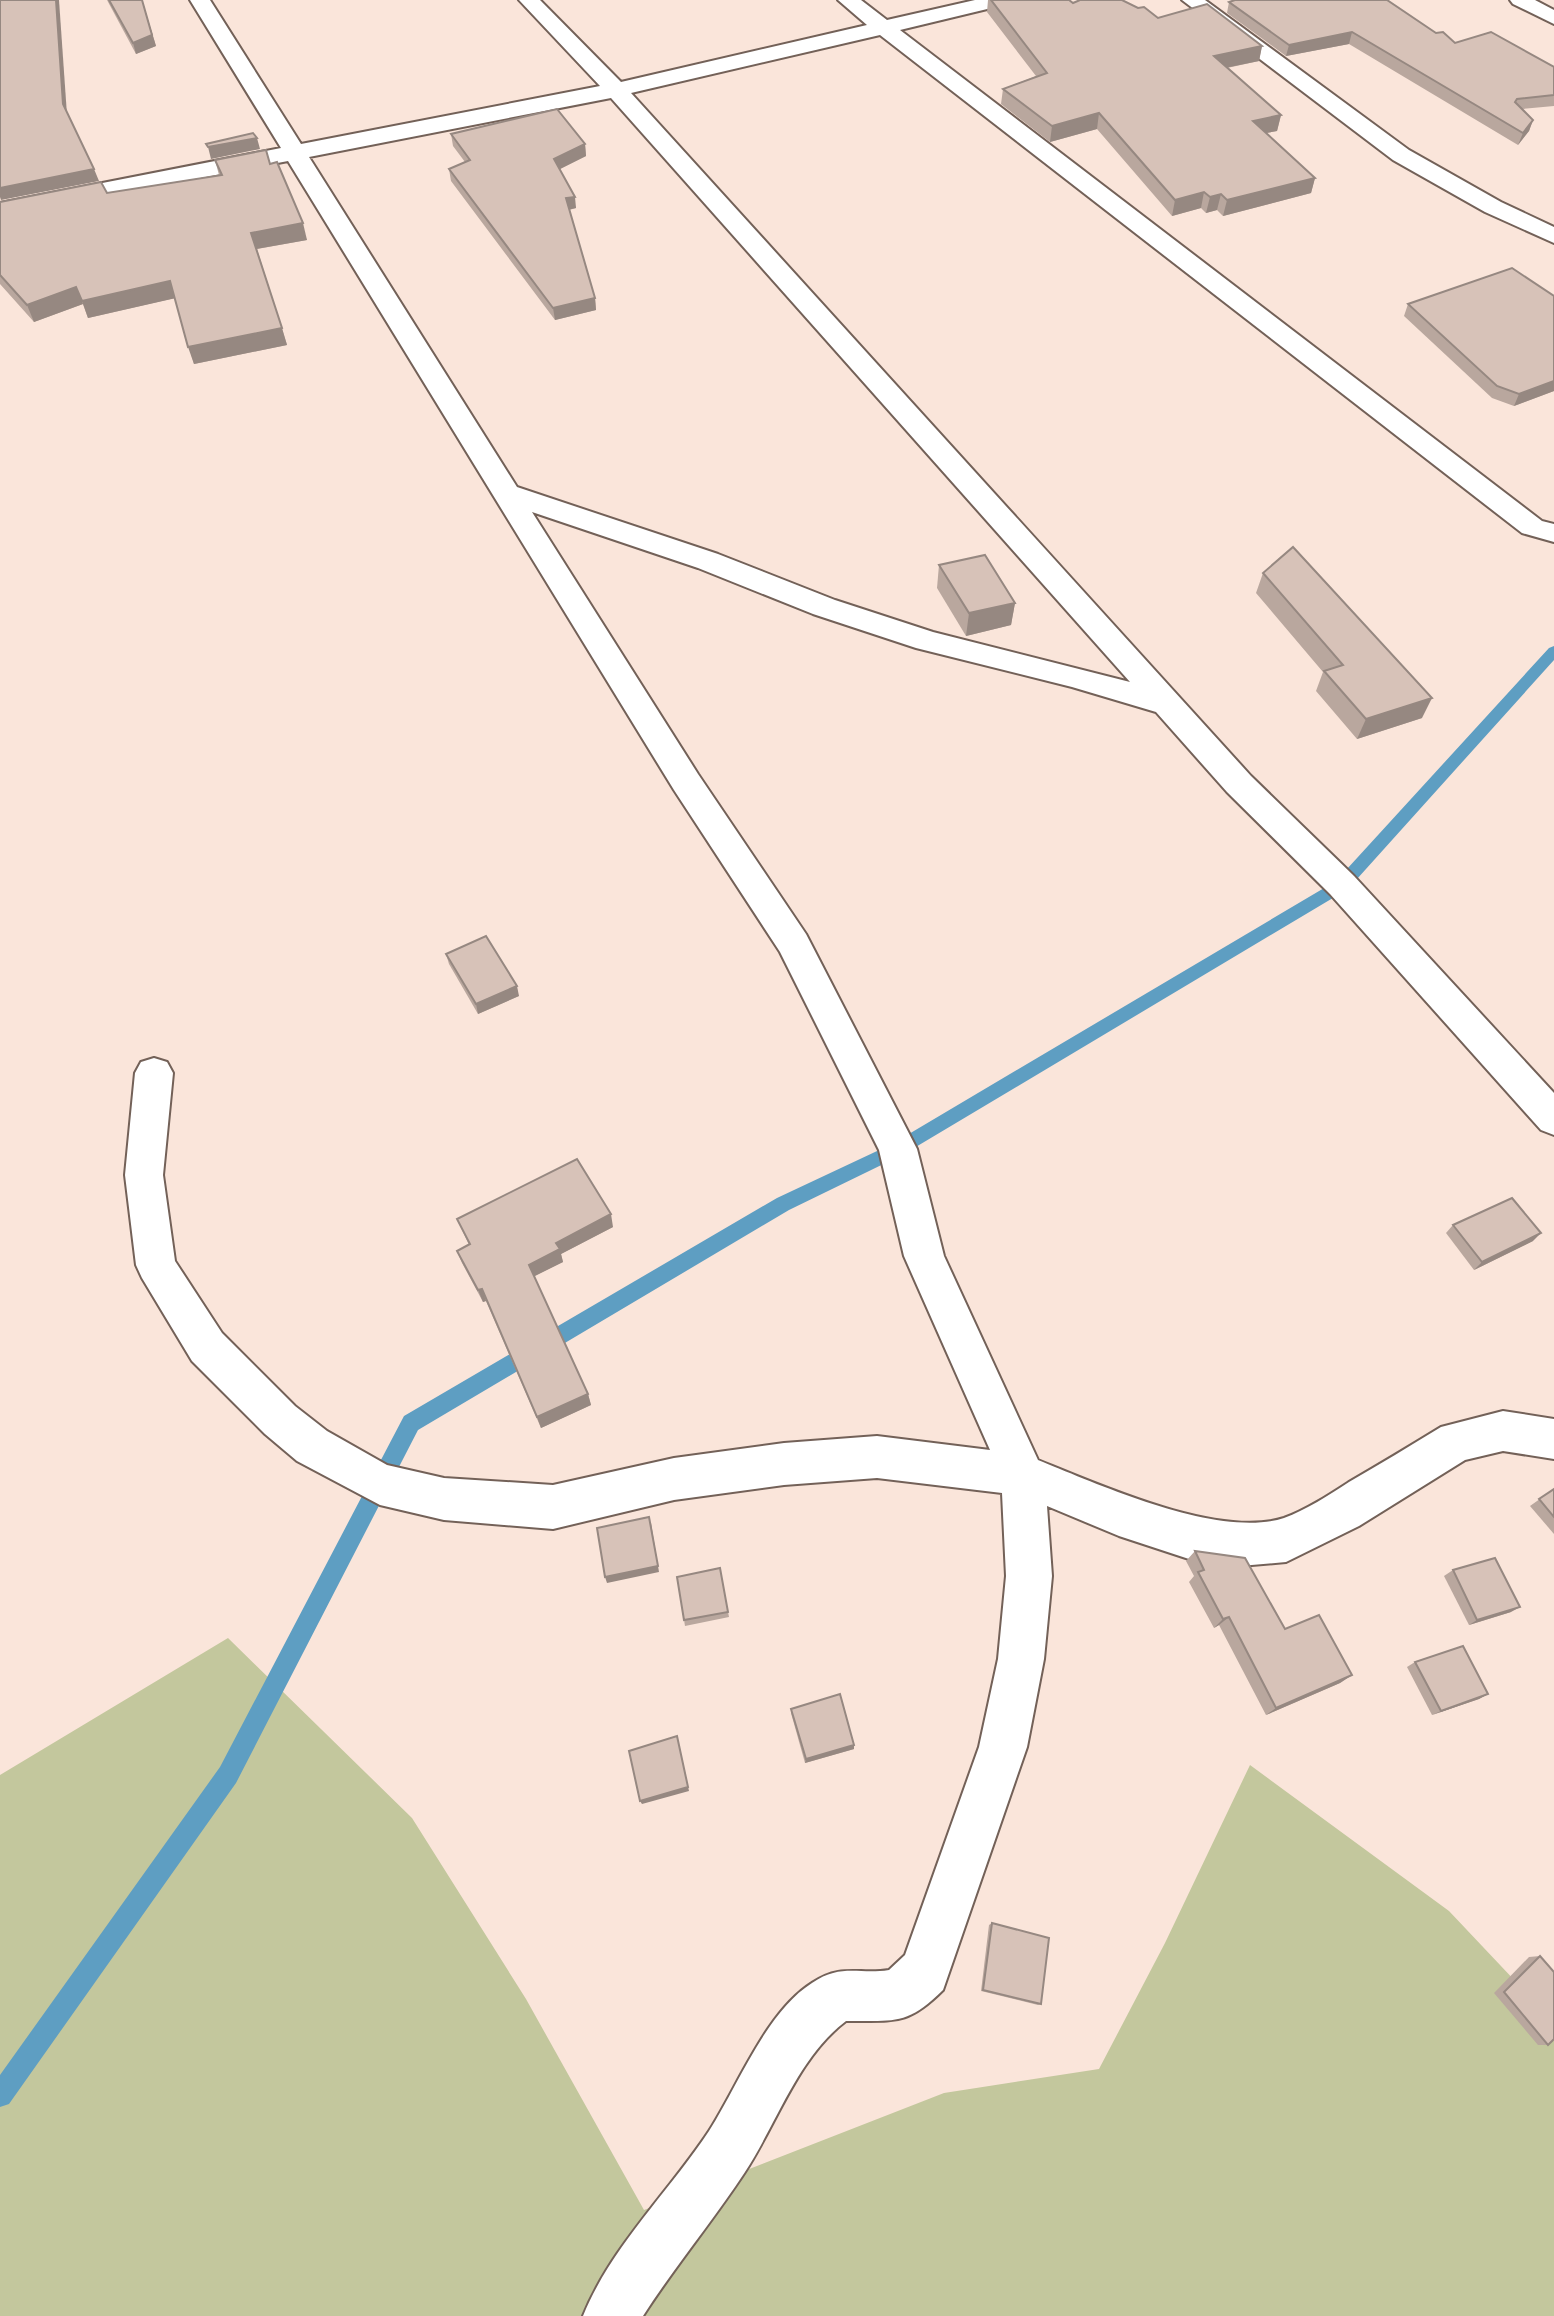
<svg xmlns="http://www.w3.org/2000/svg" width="1554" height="2316" font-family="'Work Sans',sans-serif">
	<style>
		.green { fill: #c3c79d }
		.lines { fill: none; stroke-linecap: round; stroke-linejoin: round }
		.stream { fill: #5e9ec2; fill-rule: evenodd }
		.minor-casing { stroke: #736158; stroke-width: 4 }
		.minor { fill: #fff; fill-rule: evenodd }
		.wall { fill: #b9a79e }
		.shaded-wall { fill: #968881 }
		.building { fill: #d7c2b8; stroke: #968881; stroke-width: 2 }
	</style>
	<rect width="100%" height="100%" fill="#fae5da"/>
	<path class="green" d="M228,1638L412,1818L526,1999L644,2210L944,2093L1099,2069L1165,1943L1250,1765L1449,1911L1554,2022V2316H0V1775Z"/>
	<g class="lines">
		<path class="stream" d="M1554,646V660L1348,889L904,1154L789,1210L418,1430L236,1783L9,2104L0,2107V2075L220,1767L404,1416L777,1198L892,1144L1336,881L1549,648Z"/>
		<defs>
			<g id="minor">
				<path d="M190,0H210L301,144L600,86L519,0H540L621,82L867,25L838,0H861L887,20L975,0H1011L1008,4L900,30L1542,521L1554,524V542L1522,533L880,35L631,93L1251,776L1354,876L1554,1093V1135L1541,1130L1330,894L1227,792L1156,712L1072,687L916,648L813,614L698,568L532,512L698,774L806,934L917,1149L944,1256L1038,1460C1100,1485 1219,1539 1284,1518C1306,1510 1329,1495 1349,1482C1380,1464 1410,1446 1441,1427L1503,1411L1554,1419V1459L1503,1451L1465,1460L1359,1526L1286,1562L1240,1566L1192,1560L1119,1536L1047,1506L1052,1576L1044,1659L1027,1747L943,1990C906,2027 893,2020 846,2021C798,2057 777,2123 745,2172C713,2221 675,2266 643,2316H583C611,2247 668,2193 709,2131C738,2086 766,2012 812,1983C842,1963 859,1975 889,1970L905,1955L979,1747L998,1659L1006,1576L1002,1493L877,1478L784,1485L674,1500L553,1529L444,1520L380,1505L297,1461L265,1434L192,1361L142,1278L136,1265L125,1175L135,1073L141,1062L154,1058L167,1062L173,1073L163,1175L175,1261L222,1333L295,1406L327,1431L387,1465L444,1478L553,1485L674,1458L784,1443L877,1436L990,1450L904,1256L879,1150L780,952L674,790L288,161L0,217V203L281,148ZM611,98L1130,682L933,632L835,600L718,554L517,487L309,157Z"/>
				<path d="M1182,0H1205L1409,150L1501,202L1554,227V243L1485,212L1393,160Z"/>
				<path d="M1510,0H1535L1554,10V24L1513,4Z"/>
			</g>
		</defs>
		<use href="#minor" class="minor-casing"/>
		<use href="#minor" class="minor"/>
	</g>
	<g class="wall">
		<path d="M107,0H142L156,46L136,54Z"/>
		<path d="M988,0H1069L1073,3L1158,18L1262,46L1259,61L1227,68L1281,115L1277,131L1266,133L1315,178L1311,193L1223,216L1217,210L1206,213L1201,208L1172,216L1097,129L1050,142L1001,104L1003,89L1036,76L987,12Z"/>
		<path d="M1229,2L1436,33L1455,43L1554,67V106L1522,109L1533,120L1529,131L1518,145L1349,44L1286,56L1227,13Z"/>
		<path d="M451,134L585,144L586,156L560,169L576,208L569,210L595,298L596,310L555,320L451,181L449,169L465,162L453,146Z"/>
		<path d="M215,160L270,164L307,240L257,249L287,345L194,364L175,298L88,318L83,304L34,322L0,284V202L107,193L219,175Z"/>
		<path d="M1408,304L1554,391L1514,406L1492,398L1404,316Z"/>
		<path d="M939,565L1015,603L1011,625L966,636L937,588Z"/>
		<path d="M1263,573L1422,718L1357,739L1316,691L1323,672L1256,593Z"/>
		<path d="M446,954L519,996L478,1014L449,964Z"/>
		<path d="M457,1219L613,1227L561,1254L563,1262L534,1276L588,1394L591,1405L541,1428L486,1301L483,1302L462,1263L457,1251L469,1245Z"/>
		<path d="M1453,1225L1533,1241L1474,1270L1446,1233Z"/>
		<path d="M1554,1489V1534L1530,1506Z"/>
		<path d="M1195,1551L1285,1629L1352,1675L1340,1683L1266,1715L1219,1625L1214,1628L1189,1582L1194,1576L1186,1561Z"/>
		<path d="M720,1568L729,1617L685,1626L677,1577Z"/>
		<path d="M1453,1570L1511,1612L1469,1625L1444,1576Z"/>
		<path d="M1415,1662L1488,1694L1479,1699L1432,1715L1407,1667Z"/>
		<path d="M791,1709L854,1749L805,1763L791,1713Z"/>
		<path d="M992,1923L1041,2004L1038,2005L981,1991L989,1925Z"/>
		<path d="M1540,1956L1548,2045H1538L1494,1993L1529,1957Z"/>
	</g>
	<g class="shaded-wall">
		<path d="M56,0H59L67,115L63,104Z"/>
		<path d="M142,0L156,46L136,54L133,43Z"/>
		<path d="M1352,32L1349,44L1286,56L1289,45Z"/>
		<path d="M1262,46L1259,61L1210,71L1214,56Z"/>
		<path d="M1099,113L1097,129L1050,142L1052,126Z"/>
		<path d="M1281,115L1277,131L1249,136L1253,121Z"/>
		<path d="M1533,120L1529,131L1518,145L1523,133Z"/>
		<path d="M257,138L260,149L211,159L208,147Z"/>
		<path d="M585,144L586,156L556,171L554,159Z"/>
		<path d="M94,169L99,181L1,200L0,197V188Z"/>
		<path d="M1315,178L1311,193L1223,216L1227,200Z"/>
		<path d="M1204,192L1201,208L1172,216L1175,200Z"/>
		<path d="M1221,194L1217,210L1206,213L1210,197Z"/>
		<path d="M575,197L576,208L567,210L566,198Z"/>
		<path d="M303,223L307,240L256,249L251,233Z"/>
		<path d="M170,281L176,298L88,318L82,301Z"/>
		<path d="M76,287L83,304L34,322L27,305Z"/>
		<path d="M595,298L596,310L555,320L553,308Z"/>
		<path d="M282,328L287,345L194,364L188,347Z"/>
		<path d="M1554,381V391L1514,406L1519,394Z"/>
		<path d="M1015,603L1011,625L966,636L969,613Z"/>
		<path d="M1432,698L1422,718L1357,739L1366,719Z"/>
		<path d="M517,986L519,996L478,1014L476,1004Z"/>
		<path d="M611,1214L613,1227L561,1254L563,1262L533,1277L529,1265L556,1243Z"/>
		<path d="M1541,1233L1533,1241L1474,1270L1482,1262Z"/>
		<path d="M482,1289L486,1301L483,1302L478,1290Z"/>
		<path d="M588,1394L591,1405L541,1428L537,1417Z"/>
		<path d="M651,1523L659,1572L607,1583L605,1577Z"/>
		<path d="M1520,1607L1511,1612L1469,1625L1477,1620Z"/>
		<path d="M1229,1617L1219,1625L1214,1628L1223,1619Z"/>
		<path d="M1352,1675L1340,1683L1266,1715L1276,1708Z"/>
		<path d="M1488,1694L1479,1699L1432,1715L1441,1711Z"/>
		<path d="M678,1740L689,1791L642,1804L640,1801Z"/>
		<path d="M854,1745V1749L805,1763L806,1759Z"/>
	</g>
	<g class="building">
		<path d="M0,0H56L63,104L94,169L0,188Z"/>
		<path d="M109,0H142L152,35L133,43Z"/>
		<path d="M991,0H1069L1073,3L1080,0H1122L1138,8L1144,7L1158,18L1207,4L1262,46L1214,56L1281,115L1253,121L1315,178L1227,200L1221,194L1210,197L1204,192L1175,200L1099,113L1052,126L1003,89L1047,73Z"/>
		<path d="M1235,0H1387L1436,33L1443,32L1455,43L1491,32L1554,67V95L1517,99L1515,102L1533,120L1523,133L1352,32L1289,45L1229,2Z"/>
		<path d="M557,109L585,144L554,159L575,197L566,198L595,298L553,308L449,169L470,160L451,134Z"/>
		<path d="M253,133L257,138L208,147L206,144Z"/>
		<path d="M266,150L270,164L277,162L303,223L251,233L282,328L188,347L170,281L82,301L76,287L27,305L0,275V202L101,182L107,193L222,175L215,160Z"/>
		<path d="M1512,268L1554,296V381L1519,394L1497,386L1408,304Z"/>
		<path d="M1293,547L1432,698L1366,719L1324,671L1343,665L1263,573Z"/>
		<path d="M985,555L1015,603L969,613L939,565Z"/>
		<path d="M486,936L517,986L476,1004L446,954Z"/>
		<path d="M577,1159L611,1214L556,1243L560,1249L529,1265L588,1394L537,1417L482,1289L478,1290L457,1251L470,1244L457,1219Z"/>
		<path d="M1512,1198L1541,1233L1482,1262L1453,1225Z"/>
		<path d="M1554,1489V1517L1539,1499Z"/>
		<path d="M649,1517L658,1566L605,1577L597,1528Z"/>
		<path d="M1195,1551L1245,1558L1285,1629L1319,1615L1352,1675L1276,1708L1229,1617L1223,1619L1198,1572L1204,1570Z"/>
		<path d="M1495,1558L1520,1607L1477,1620L1453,1570Z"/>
		<path d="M720,1568L728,1612L684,1620L677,1577Z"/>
		<path d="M1463,1646L1488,1694L1441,1711L1415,1662Z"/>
		<path d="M840,1694L854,1745L806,1759L791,1709Z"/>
		<path d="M677,1736L688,1787L640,1801L629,1751Z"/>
		<path d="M992,1923L1049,1938L1041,2004L983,1990Z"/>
		<path d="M1540,1956L1554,1972V2039L1548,2045L1504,1992Z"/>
	</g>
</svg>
